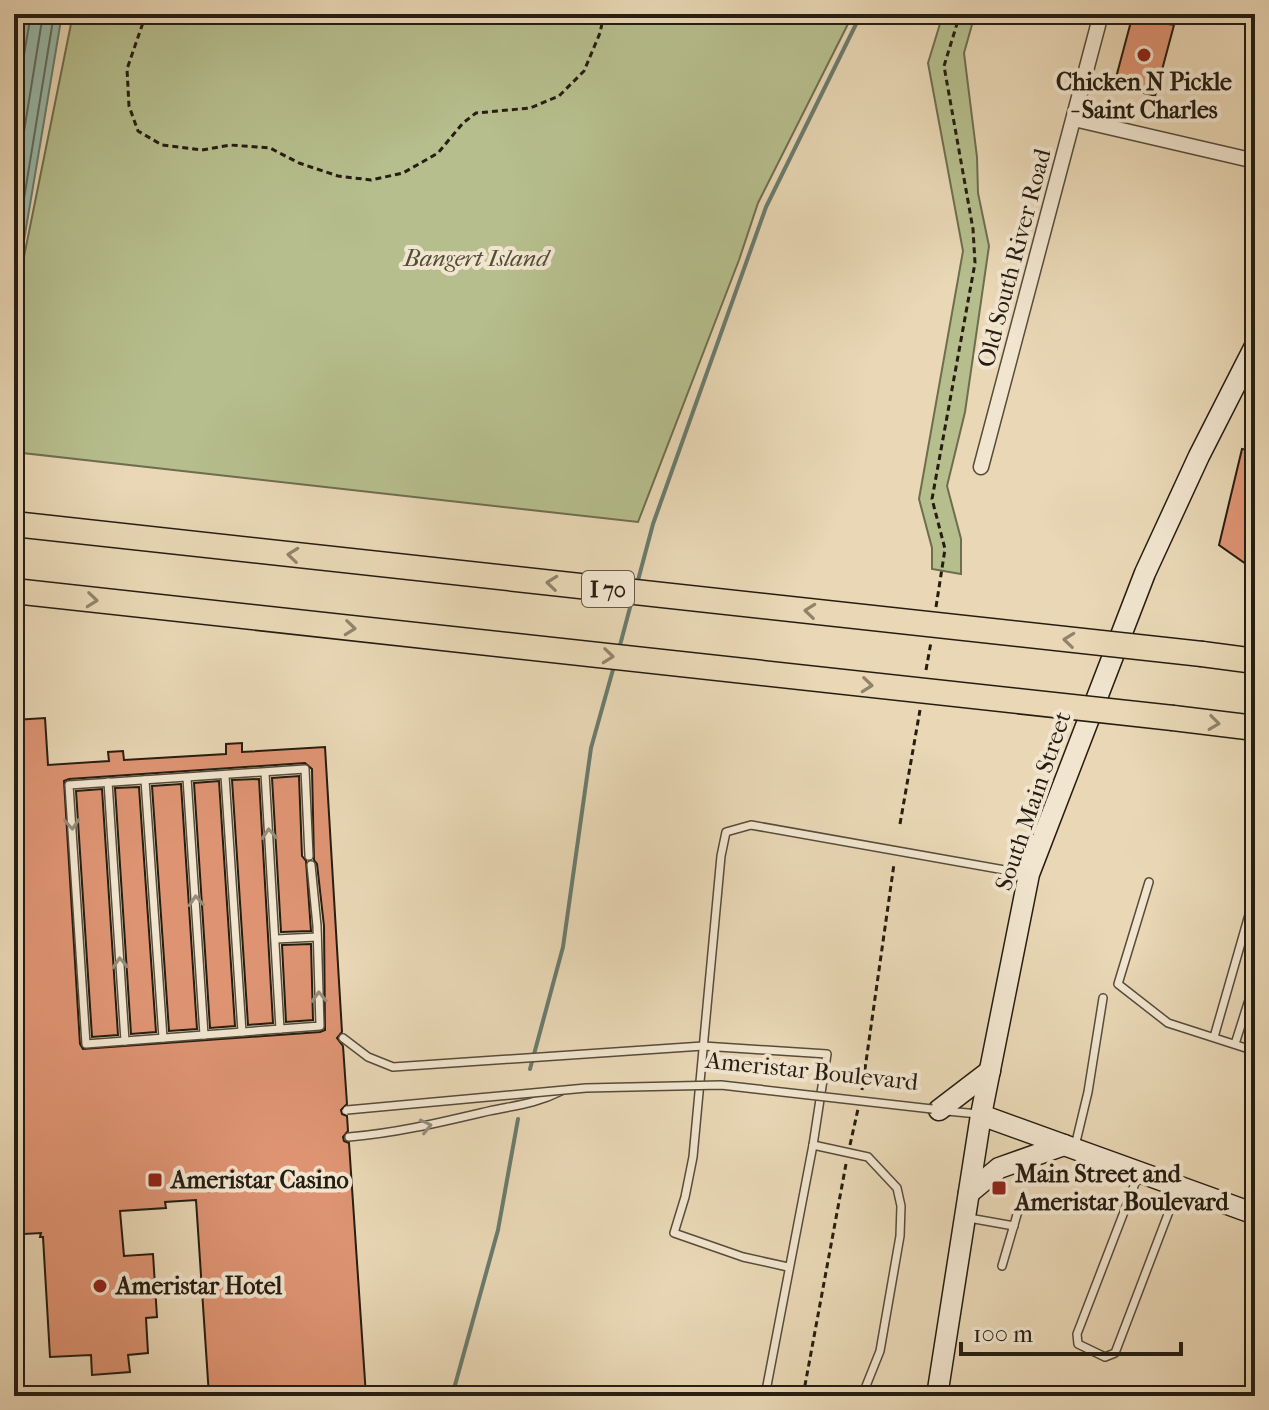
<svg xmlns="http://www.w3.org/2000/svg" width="1269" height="1410" font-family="'IM FELL French Canon',serif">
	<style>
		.green { fill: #b6be8d; stroke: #6e6e4f; stroke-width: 2 }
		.water { fill: #98baaa; stroke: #6a7b6d; stroke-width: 2 }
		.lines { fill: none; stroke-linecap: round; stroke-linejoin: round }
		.shore { stroke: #5f6c5e; stroke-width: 2 }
		.stream { stroke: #6a7b6d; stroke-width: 4 }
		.building { fill: #de9473; stroke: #261d11; stroke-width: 2; fill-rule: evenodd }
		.lane-casing { stroke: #574c3a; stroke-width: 10 }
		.street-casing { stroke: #574c3a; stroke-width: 17 }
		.secondary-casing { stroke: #261d11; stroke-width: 23 }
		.highway-casing { stroke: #261d11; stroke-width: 27 }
		.path { stroke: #261d11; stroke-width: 3; stroke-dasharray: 6 4; stroke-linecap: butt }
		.lane { stroke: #f1e5cf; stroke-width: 7 }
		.street { stroke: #f1e5cf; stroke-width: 14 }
		.secondary { stroke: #f1e5cf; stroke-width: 20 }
		.highway { stroke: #e9d7b5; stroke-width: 24 }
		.lane-bridge-casing { stroke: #574c3a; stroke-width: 10; stroke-linecap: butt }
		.highway-bridge-casing { stroke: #261d11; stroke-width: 27; stroke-linecap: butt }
		.lane-bridge { stroke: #f1e5cf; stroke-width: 7 }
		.highway-bridge { stroke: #e9d7b5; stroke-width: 24 }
		.oneway { stroke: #91836b }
		.oneway2 { stroke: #968b7a }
		.poi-dot { fill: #8f2418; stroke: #f1e5cf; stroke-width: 3 }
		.labels { text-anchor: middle; stroke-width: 8; stroke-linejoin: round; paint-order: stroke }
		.shield { fill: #f1e5cf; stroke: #63594a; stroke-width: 2 }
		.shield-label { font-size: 22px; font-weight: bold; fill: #261d11 }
		.poi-label { font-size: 24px; font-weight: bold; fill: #261d11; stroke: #f1e5cf; text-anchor: start }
		.park-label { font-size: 24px; font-style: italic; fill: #514d36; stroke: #f1e5cf }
		.street-label { font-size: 24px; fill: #261d11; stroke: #f1e5cf }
	</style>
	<rect width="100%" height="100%" fill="#e9d7b5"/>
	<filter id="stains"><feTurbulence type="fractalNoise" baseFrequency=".0025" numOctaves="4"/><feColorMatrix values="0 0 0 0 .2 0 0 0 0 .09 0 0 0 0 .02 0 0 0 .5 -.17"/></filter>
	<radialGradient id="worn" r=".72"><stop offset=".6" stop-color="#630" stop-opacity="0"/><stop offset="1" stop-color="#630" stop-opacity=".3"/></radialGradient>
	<g class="green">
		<path d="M73,14H853L758,203L739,260L638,522L14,452V306Z"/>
		<path d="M943,14H975L964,53L977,157L978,193L989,246L965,412L947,486L961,539V574L932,569V548L919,499L963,251L928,63Z"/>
	</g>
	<path class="water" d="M14,14H62L14,300Z"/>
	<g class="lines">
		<g class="shore">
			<path d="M14,113L31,14"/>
			<path d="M14,193L43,14"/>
			<path d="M14,260L54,14"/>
		</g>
		<g class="stream">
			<path d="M637,584L653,524L766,207L861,14"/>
			<path d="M619,649L632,600"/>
			<path d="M530,1069L563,947L591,748L614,666"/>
			<path d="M452,1396L498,1230L518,1119"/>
		</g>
	</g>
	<g class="building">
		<path d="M1133,14H1170L1168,24L1174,25L1155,96L1114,85Z"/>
		<path d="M1242,449L1255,451V565L1246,564L1219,545Z"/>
		<path d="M45,718L48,765L109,761L108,752L123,751L124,760L226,754V744L242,743V752L325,747L342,1032L337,1038L343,1046L347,1104L341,1110L342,1114L347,1116L348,1131L343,1137L344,1141L349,1143L366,1396H209L196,1200L165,1202L166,1208L120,1211L124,1256L153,1254L157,1317L146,1318L148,1353L128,1355L130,1372L92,1375L91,1355L50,1357L43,1237H40L41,1233L24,1234L23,1223L14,1224V720ZM305,763L312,769L314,860L317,864L324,926L325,1030L320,1032L83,1049L80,1044L64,781L69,779Z"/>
		<path d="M299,776L302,856L306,861L311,931L281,932L272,778Z"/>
		<path d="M259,779L273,1023L248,1025L232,780Z"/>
		<path d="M219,781L235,1026L210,1028L194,783Z"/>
		<path d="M181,784L197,1029L169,1031L152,786Z"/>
		<path d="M139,787L156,1032L131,1034L115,788Z"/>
		<path d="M102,789L118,1035L92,1037L76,791Z"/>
		<path d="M311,944L313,1020L286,1022L282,945Z"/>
	</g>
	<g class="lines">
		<defs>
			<g id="lane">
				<path d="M265,773L280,1029"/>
				<path d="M225,776L242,1032"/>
				<path d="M187,778L204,1035"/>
				<path d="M145,780L163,1038"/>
				<path d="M108,782L125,1041"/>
				<path d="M309,856L305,769L69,785L86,1044L320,1026L317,926L311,865"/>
				<path d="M1149,882L1118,984L1168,1023L1255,1051"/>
				<path d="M276,939L317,937"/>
				<path d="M1214,1037L1255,894"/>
				<path d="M343,1038L368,1057L393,1067L703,1046L827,1054L813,1145L765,1396"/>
				<path d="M1235,1044L1255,981"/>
				<path d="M947,1111L978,1114"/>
				<path d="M349,1137C397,1133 442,1122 489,1111C517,1105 535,1104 561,1091"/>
				<path d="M813,1145L868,1157L897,1188L901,1206L900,1236L880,1351L862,1396"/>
				<path d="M1075,1146L1088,1092L1103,998"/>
				<path d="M1139,1173L1077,1334L1078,1344L1105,1357L1115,1353L1178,1188"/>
				<path d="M969,1218L1014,1226"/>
				<path d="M1002,1266L1023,1194"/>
				<path d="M788,1267L743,1257L674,1233L685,1197L693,1157L721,856L726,832L751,825L1027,874"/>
				<path d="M1254,1396L1255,1393"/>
			</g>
			<g id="street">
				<path d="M1074,119L1255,161"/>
				<path d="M981,467L1101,14"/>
			</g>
			<g id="secondary">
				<path d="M939,1110L990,1071"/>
				<path d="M981,1115L1255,1214"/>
				<path d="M969,1193L999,1168L1064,1145"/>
				<path d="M937,1396L981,1115L1029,874L1145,573L1199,456L1255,346"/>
			</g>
			<g id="highway">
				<path d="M1202,654L1255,661"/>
				<path d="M1173,718L1255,728"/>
			</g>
		</defs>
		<use href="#lane" class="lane-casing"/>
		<use href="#street" class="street-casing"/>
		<use href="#secondary" class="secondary-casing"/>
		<use href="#highway" class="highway-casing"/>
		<g class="path">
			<path d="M146,14L127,69L129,106L138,131L162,145L202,150L230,145L270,148L299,163L338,176L371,180L403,173L438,153L463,123L476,113L530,108L559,96L584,71L600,33L604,14"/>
			<path d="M936,607L945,549L932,499L975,263L973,229L944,66L960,14"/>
			<path d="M926,670L931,642"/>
			<path d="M900,824L920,710"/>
			<path d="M862,1090L894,864"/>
			<path d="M850,1145L858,1109"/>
			<path d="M803,1396L846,1164"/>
		</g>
		<use href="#lane" class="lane"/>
		<use href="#street" class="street"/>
		<use href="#secondary" class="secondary"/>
		<use href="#highway" class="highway"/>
		<defs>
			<path id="lane-bridge" d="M347,1110L586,1088L721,1085L932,1109"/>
			<g id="highway-bridge">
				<path d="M14,524L1202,654"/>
				<path d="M14,591L1173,718"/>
			</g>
		</defs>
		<use href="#lane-bridge" class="lane-bridge-casing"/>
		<use href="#highway-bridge" class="highway-bridge-casing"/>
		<use href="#lane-bridge" class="lane-bridge"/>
		<use href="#highway-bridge" class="highway-bridge"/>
	</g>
	<defs><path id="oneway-chevron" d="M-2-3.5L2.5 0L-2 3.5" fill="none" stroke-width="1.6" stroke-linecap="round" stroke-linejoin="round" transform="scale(2)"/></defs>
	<g class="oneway">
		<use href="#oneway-chevron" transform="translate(293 555) rotate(-174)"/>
		<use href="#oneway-chevron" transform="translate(552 583) rotate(-174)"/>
		<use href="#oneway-chevron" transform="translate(92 600) rotate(6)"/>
		<use href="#oneway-chevron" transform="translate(810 611) rotate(-174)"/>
		<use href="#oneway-chevron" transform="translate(350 628) rotate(6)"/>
		<use href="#oneway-chevron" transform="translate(1069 640) rotate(-174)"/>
		<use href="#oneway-chevron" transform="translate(608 656) rotate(6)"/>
		<use href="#oneway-chevron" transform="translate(867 685) rotate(6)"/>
		<use href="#oneway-chevron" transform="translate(1214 723) rotate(7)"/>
	</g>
	<g class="oneway2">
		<use href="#oneway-chevron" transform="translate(72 824) rotate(86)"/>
		<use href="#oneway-chevron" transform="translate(269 834) rotate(-94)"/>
		<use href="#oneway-chevron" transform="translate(196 901) rotate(-94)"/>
		<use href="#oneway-chevron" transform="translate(120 963) rotate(-94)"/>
		<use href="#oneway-chevron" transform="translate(319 997) rotate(-92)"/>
		<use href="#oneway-chevron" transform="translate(426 1126) rotate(-13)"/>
	</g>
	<g class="poi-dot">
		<circle cx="1144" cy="55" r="8"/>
		<rect x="147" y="1172" width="16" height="16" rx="4"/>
		<rect x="991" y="1180" width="16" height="16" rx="4"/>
		<circle cx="100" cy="1286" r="8"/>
	</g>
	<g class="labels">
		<rect class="shield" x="582" y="571" width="52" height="36" rx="6"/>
		<g class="shield-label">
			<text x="608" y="597">I 70</text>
		</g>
		<g class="poi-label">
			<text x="1144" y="90" text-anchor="middle">Chicken N Pickle<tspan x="1144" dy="28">- Saint Charles</tspan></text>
			<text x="1015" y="1182">Main Street and<tspan x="1015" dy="28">Ameristar Boulevard</tspan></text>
			<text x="171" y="1188">Ameristar Casino</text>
			<text x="116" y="1294">Ameristar Hotel</text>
		</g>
		<g class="park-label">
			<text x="476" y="266">Bangert Island</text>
		</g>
		<g class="street-label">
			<text transform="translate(1014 258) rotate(-75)" y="8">Old South River Road</text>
			<text transform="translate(1033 801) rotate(-71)" y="8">South Main Street</text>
			<text transform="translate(812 1071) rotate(6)" y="8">Ameristar Boulevard</text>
		</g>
	</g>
	<rect width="1269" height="1410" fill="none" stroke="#e9d7b5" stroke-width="48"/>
	<rect x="16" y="16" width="1237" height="1378" fill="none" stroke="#261d11" stroke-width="4"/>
	<rect x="24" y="24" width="1221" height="1362" fill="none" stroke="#261d11" stroke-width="2"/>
	<path d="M961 1342v12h220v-12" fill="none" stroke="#261d11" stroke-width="4"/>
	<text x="973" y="1342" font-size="24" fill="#261d11" stroke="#f1e5cf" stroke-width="6" paint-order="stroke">100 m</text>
	<rect width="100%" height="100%" filter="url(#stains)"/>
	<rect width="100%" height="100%" fill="url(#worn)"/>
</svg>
